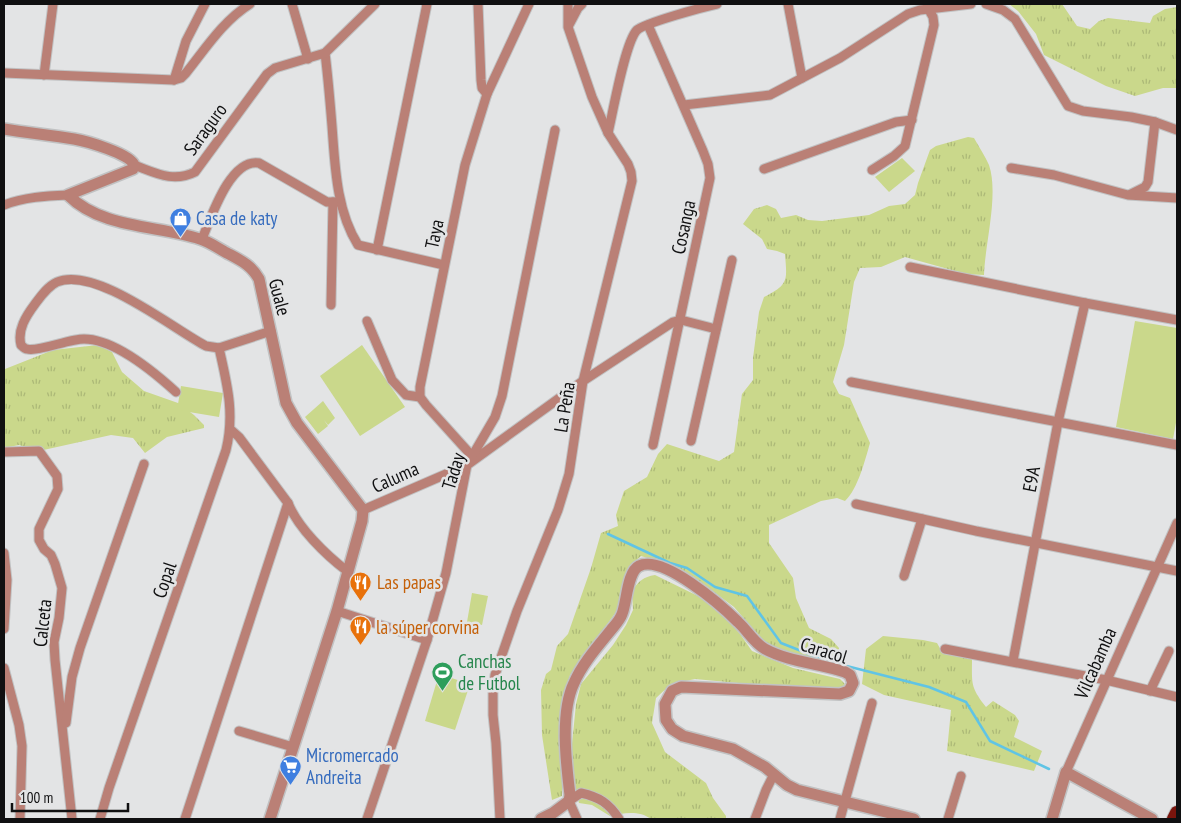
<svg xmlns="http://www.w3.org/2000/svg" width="1181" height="823" font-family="'PT Sans Narrow',sans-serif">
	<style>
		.grass { fill: url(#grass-tufts) }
		.garden { fill: #cad88b }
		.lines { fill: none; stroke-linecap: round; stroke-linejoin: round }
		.stream { stroke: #60c4e5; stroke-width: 2.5 }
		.minor-casing { stroke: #c1c2c3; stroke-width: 11 }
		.tertiary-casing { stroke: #c1c2c3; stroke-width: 14 }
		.trunk-casing { stroke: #c1c2c3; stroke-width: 16 }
		.minor { stroke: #ba8076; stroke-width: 9 }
		.tertiary { stroke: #ba8076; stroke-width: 11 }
		.trunk { stroke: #7a150d; stroke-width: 14 }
		.labels { text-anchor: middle; stroke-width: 5; stroke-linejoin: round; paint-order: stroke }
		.street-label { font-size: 19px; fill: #101011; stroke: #e3e4e5 }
		.shop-label { font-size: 19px; fill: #366cbe; stroke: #e3e4e5; text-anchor: start }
		.food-label { font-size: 19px; fill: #c56008; stroke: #e3e4e5; text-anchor: start }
		.leisure-label { font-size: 19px; fill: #27864d; stroke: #e3e4e5; text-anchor: start }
	</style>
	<defs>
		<pattern id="grass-tufts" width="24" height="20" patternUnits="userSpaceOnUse" patternTransform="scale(1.25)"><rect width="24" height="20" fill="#cad88b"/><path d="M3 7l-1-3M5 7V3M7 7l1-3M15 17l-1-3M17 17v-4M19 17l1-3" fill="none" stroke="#acb877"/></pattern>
	</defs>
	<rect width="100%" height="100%" fill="#e3e4e5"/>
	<g class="grass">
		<path d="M1009,4H1062L1077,26L1090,29L1099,21L1108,18L1150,23L1153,16L1165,9L1177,7V88H1163L1135,96L1106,86L1044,55L1036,34L1018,11Z"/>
		<path d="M968,137L974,138C979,147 985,156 989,165C999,195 985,243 984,275L966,274L905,257L881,267L860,268L854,282L844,345L833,382L839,394L850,398L870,443C865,460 858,489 845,501L837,498L821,501L769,525V543L793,578L796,598L809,628L831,639L839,648V660L809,659L767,645L734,607L694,577L654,560L641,556L628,568L623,584L619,608L570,675L560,713L563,753L562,796L552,800L542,735L541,690L546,674L551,670L557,646L568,634L591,568L601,533L618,526L616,515L624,491L647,477L658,454L667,444L719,461L734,452L742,394L753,380V358L759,312L764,297C789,284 787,281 785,254L777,251L767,249L762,239L743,224L754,209L767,205L776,209L781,218L796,215L808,220L822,221L869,215L889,206L905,204L915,195L918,183L930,150L936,146Z"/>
		<path d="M98,345L112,352L122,372L144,391L178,403L194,415L204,425V428L167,437L145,453L133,438L111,435L39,451L19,445L4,448V372L5,369L53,350Z"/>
		<path d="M655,575L700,597L728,620L740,634L752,651L793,668L840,679L845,684L841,689L759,685L695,679L671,684L656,698L652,723L665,752L706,783L713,798L726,816V819H651C639,810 623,813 610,816L592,805L579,803L576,791L572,764V744L576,704L581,684L613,645L626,625L633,610L632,591C639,581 643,577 655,575Z"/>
		<path d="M883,636L923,640L937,643L942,652L972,659C972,683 970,687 986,707L993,701L1015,715L1019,721L1014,737L1042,751L1034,771L947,751L951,710L884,695L862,684L866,649Z"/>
	</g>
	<g class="garden">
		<path d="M902,158L915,171L889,192L875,177Z"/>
		<path d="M1135,321L1177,328V417L1173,439L1116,427Z"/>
		<path d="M362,345L405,407L360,436L320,376Z"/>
		<path d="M181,386L223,393L219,417L177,410Z"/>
		<path d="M323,401L335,418L328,425L324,420L328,426L318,434L305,417Z"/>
		<path d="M472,593L488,596L482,625L467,622Z"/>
		<path d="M439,674L470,684L455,730L425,721Z"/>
	</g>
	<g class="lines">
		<path class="stream" d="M608,534L670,563L687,568L715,587L747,596L781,643L827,661L929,687L966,702L990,741L1049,769"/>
		<defs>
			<g id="minor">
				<path d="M292,4L308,59"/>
				<path d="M478,4L481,80L482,88L487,94"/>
				<path d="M788,4L802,78"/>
				<path d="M986,4L1003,10L1015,19L1068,106L1083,111L1131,117L1155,122L1177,130"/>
				<path d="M569,25L578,8L582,4"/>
				<path d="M648,25L703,151L708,164L710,178L653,445"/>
				<path d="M325,53C328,77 330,101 332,126C335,165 336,210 358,245L444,265"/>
				<path d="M4,73L174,80L181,78L186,73C206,48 223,21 250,4"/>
				<path d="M44,75L53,4"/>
				<path d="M174,80L186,41L205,4"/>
				<path d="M684,105L770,95L840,58L908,14L920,10L971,4"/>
				<path d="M608,133C613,112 625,42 637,30C645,23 703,7 717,4"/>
				<path d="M134,165C156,173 173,183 195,172L267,74L275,68L325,53L375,4"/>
				<path d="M1011,168L1054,175L1128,195L1177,198"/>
				<path d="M764,169L896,122L912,120"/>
				<path d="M872,170L894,156L905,146L934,25L933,17L929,10"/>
				<path d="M1131,194L1145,187L1148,182L1155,122"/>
				<path d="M4,205C24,197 46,196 68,195"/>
				<path d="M202,239C211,218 230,158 259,163L327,202H340"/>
				<path d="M377,250L427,4"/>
				<path d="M910,267L1085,303L1177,320"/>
				<path d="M331,305L333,202"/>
				<path d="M367,321L392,380L406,395L420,397"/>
				<path d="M851,382L1177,445"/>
				<path d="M176,392C154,372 115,339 84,339C69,339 38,352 27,349C25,349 23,347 21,345C17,330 26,316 35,304C41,296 48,286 57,282C95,266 172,328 206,346L219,348L271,331"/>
				<path d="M230,429L239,437L288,503C298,528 326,555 347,571"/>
				<path d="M691,441L732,260"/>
				<path d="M4,452L39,451L57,476L58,489L39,529V540L44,549L51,555L55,564L62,588L59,618L54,642L55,660L72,819"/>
				<path d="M472,456L426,405L420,397V387L465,165L487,94L529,4"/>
				<path d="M856,504L976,531L1177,571"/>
				<path d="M363,510L467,465L583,381L673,322L681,320L716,329"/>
				<path d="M4,553L7,580L4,629"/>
				<path d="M904,576L922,519"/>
				<path d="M337,611L427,640"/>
				<path d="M945,649L1106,680L1177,697"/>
				<path d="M1013,661L1058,422L1085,303"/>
				<path d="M4,668L19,725L22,746L20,819"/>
				<path d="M1150,691L1169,651"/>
				<path d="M66,723L72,677L80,648L144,464"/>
				<path d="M239,731L293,747"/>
				<path d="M1066,772L1177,523"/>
				<path d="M100,819L109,788L226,450C235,413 227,384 219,348"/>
				<path d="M185,819L288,503"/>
				<path d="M367,819L427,640L446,573L467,465L495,417L502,396L555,130"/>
				<path d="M500,819L496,743L493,715V693L495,675L517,611L558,510L569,474L583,381L632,181L631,172L628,164L608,133L592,97L568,27V4"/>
				<path d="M577,819L569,801L581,793C599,797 609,803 619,819"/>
				<path d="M755,819L766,790L774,774"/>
				<path d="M840,819L872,703"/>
				<path d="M948,819L961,776"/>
			</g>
			<g id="tertiary">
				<path d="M4,129C27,133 51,135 74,139C86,141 131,154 134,165L133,169L68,195C102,229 157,225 200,239C210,242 219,249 227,253C242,261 251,265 259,279L286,403L297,423L363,510L362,521L337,611L270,819"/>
				<path d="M541,819L553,813L569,801L570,795C566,763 560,712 574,683C582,664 598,646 611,630C615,625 620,620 622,614C627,602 627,572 639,566C663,554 722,606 738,622C747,630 754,643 765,649C789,662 819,663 845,672L850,675L853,683L849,691L840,694L681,687L672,691L665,704L666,720L672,729L683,736L733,749L765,767L787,785L797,790L914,819"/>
				<path d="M1052,819L1066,772L1152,819"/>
			</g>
			<path id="trunk" d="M1174,819L1177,813"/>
		</defs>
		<use href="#minor" class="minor-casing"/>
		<use href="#tertiary" class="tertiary-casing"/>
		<use href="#trunk" class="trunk-casing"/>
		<use href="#minor" class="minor"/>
		<use href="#tertiary" class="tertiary"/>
		<use href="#trunk" class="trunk"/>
	</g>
	<defs>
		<symbol id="shop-pin" viewBox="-11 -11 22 30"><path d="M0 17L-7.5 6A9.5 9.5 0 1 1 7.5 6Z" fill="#3f7fe0" stroke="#e3e4e5"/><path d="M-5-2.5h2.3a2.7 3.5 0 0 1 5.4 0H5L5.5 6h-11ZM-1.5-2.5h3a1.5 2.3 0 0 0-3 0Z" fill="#fff"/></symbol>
		<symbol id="restaurant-pin" viewBox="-11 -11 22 30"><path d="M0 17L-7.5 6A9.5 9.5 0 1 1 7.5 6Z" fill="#e8710a" stroke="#e3e4e5"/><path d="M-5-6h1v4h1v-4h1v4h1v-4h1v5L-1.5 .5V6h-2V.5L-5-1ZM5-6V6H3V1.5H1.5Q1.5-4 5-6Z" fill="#fff"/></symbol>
		<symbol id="stadium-pin" viewBox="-11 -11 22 30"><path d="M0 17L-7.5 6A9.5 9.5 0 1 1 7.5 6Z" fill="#2e9e5b" stroke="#e3e4e5"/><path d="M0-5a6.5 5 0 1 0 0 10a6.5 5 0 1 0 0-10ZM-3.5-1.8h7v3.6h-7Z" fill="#fff"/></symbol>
		<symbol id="supermarket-pin" viewBox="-11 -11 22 30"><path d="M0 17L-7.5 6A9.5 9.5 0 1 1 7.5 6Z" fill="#3f7fe0" stroke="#e3e4e5"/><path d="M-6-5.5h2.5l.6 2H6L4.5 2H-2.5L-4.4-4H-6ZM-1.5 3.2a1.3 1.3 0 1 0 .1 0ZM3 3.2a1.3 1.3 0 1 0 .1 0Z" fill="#fff"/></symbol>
	</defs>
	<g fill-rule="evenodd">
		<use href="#shop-pin" x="168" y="206" width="25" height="34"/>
		<use href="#restaurant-pin" x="348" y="570" width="25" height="34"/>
		<use href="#restaurant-pin" x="348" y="614" width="25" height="34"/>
		<use href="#stadium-pin" x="430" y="660" width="25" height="34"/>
		<use href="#supermarket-pin" x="278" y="754" width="25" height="34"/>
	</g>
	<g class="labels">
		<g class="street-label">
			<text transform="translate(205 129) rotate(-54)" y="7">Saraguro</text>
			<text transform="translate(683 227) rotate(-78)" y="7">Cosanga</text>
			<text transform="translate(434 234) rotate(-78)" y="7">Taya</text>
			<text transform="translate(280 297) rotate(75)" y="7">Guale</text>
			<text transform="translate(564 407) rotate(-81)" y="7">La Peña</text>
			<text transform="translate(453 471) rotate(-73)" y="7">Taday</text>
			<text transform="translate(395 477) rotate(-24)" y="7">Caluma</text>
			<text transform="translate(1031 479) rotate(-79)" y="7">E9A</text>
			<text transform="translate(164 580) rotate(-71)" y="7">Copal</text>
			<text transform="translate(42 623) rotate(-84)" y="7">Calceta</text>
			<text transform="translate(824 650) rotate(17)" y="7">Caracol</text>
			<text transform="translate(1095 663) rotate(-66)" y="7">Vilcabamba</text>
		</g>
		<g class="shop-label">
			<text x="196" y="225">Casa de katy</text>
			<text x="306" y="762">Micromercado<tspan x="306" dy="22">Andreita</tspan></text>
		</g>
		<g class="food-label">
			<text x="377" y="589">Las papas</text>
			<text x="376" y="634">la súper corvina</text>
		</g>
		<g class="leisure-label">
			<text x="458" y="668">Canchas<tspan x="458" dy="22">de Futbol</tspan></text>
		</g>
	</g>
	<rect width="1181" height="823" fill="none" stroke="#101011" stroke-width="10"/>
	<path d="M12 803v8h116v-8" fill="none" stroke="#101011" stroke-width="2.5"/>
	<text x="20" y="803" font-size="15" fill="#101011" stroke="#e3e4e5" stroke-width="4" paint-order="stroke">100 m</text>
</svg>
